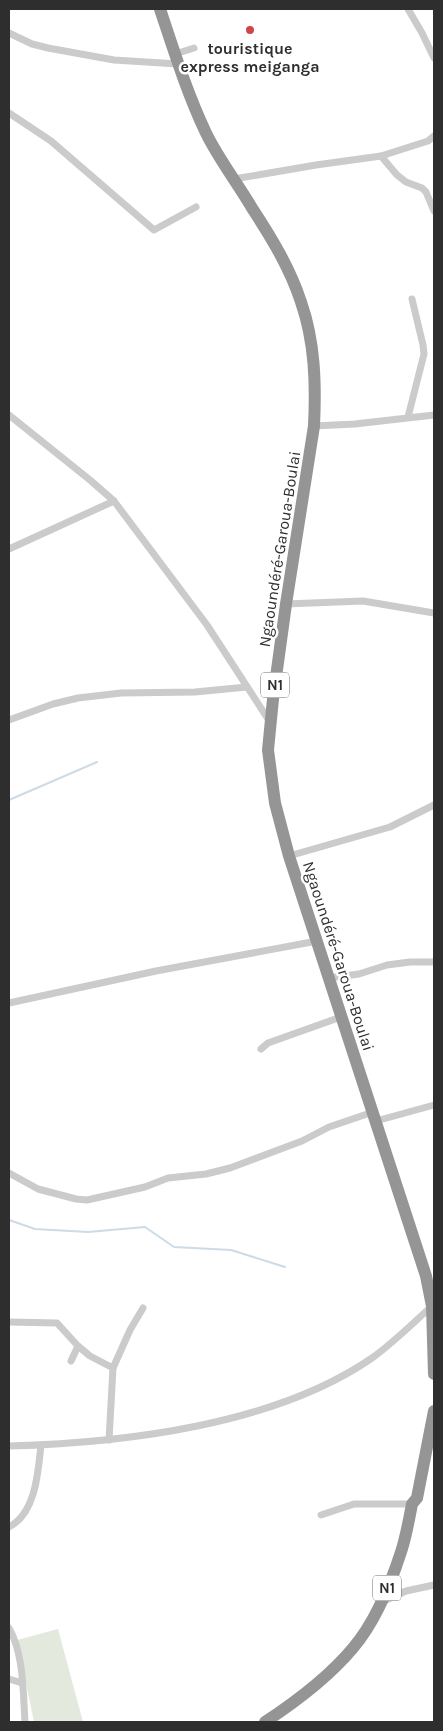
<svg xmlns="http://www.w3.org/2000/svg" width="443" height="1731" font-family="Karla,sans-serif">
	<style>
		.green { fill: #e3eadd }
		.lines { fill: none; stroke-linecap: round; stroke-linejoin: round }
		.stream { stroke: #ccdbe7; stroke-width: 2 }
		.street { stroke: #cbcbcb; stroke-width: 7 }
		.highway { stroke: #959595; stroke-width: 12 }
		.poi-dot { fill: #d04546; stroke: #fff; stroke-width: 2 }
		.labels { text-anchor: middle; stroke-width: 5; stroke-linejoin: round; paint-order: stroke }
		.shield { fill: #fff; stroke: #6d6d6d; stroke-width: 1 }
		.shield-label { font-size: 15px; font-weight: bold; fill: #2e2e2e }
		.poi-label { font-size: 16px; font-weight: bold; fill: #2e2e2e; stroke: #fff }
		.street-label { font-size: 16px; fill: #2e2e2e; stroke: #fff }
	</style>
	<rect width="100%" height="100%" fill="#fff"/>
	<path class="green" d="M58,1629L83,1722H34L17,1640Z"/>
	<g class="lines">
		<g class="stream">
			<path d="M9,800L97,762"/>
			<path d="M9,1220L35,1229L88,1232L145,1227L174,1247L231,1250L285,1267"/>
		</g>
		<g class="street">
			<path d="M408,9L422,33L434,58"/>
			<path d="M9,33L32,44L48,48L114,60L178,64"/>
			<path d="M175,54L194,48"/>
			<path d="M9,113L51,141L154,230L196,207"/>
			<path d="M434,136L428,141L381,156L397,175L406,182L422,188L426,192L434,211"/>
			<path d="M234,179L316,165L381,156"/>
			<path d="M9,415L90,480L114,501L207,625L270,722"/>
			<path d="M408,417L424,354L423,345L412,299"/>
			<path d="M314,426L355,424L434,415"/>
			<path d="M9,549L114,501"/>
			<path d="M286,604L363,601L434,613"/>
			<path d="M9,720L53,704L78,698L121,693L195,692L247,687"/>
			<path d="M289,856L390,827L434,805"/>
			<path d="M329,978L359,974L387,965L410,962H434"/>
			<path d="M9,1003L156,971L317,941"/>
			<path d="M261,1049L268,1043L341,1017"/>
			<path d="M376,1121L434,1105"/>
			<path d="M9,1173L38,1189L76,1199L87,1200L145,1187L168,1178L206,1174L230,1168L302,1141L329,1127L373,1112"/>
			<path d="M9,1322L57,1323L78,1346"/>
			<path d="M71,1361L78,1346L90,1356L113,1368"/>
			<path d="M109,1440L113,1368L130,1330L143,1308"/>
			<path d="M9,1446C124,1443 275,1425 372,1358C393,1343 412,1324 432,1306"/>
			<path d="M321,1515L354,1504H412"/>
			<path d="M9,1527C36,1513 38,1472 41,1445"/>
			<path d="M382,1602L406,1591L434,1585"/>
			<path d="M9,1628C24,1654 23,1693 25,1722"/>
			<path d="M9,1679L22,1683"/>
		</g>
		<g class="highway">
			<path d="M160,9C174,51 187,93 206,133C218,158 238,184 252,208C271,237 290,268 301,302C315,342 316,384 314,426L286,604L273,699L268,750L275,803L289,856L426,1276L432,1306L434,1374"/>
			<path d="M265,1722C297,1701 328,1678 353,1648C376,1621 390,1586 401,1552C406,1537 409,1520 412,1504L417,1498L434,1411"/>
		</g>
	</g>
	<circle class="poi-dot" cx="250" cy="30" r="5"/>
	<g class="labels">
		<g class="shield">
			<rect x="261" y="672.5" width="28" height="25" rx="4"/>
			<rect x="373" y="1575.5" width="28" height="25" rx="4"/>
		</g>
		<g class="shield-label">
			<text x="275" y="690">N1</text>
			<text x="387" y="1593">N1</text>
		</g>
		<g class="poi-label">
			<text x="250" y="54">touristique<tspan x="250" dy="18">express meiganga</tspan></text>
		</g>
		<g class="street-label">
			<text transform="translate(279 549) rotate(-81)" y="6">Ngaoundéré-Garoua-Boulai</text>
			<text transform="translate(339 956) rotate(72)" y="6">Ngaoundéré-Garoua-Boulai</text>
		</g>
	</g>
	<rect width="443" height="1731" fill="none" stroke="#2e2e2e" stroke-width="20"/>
</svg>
